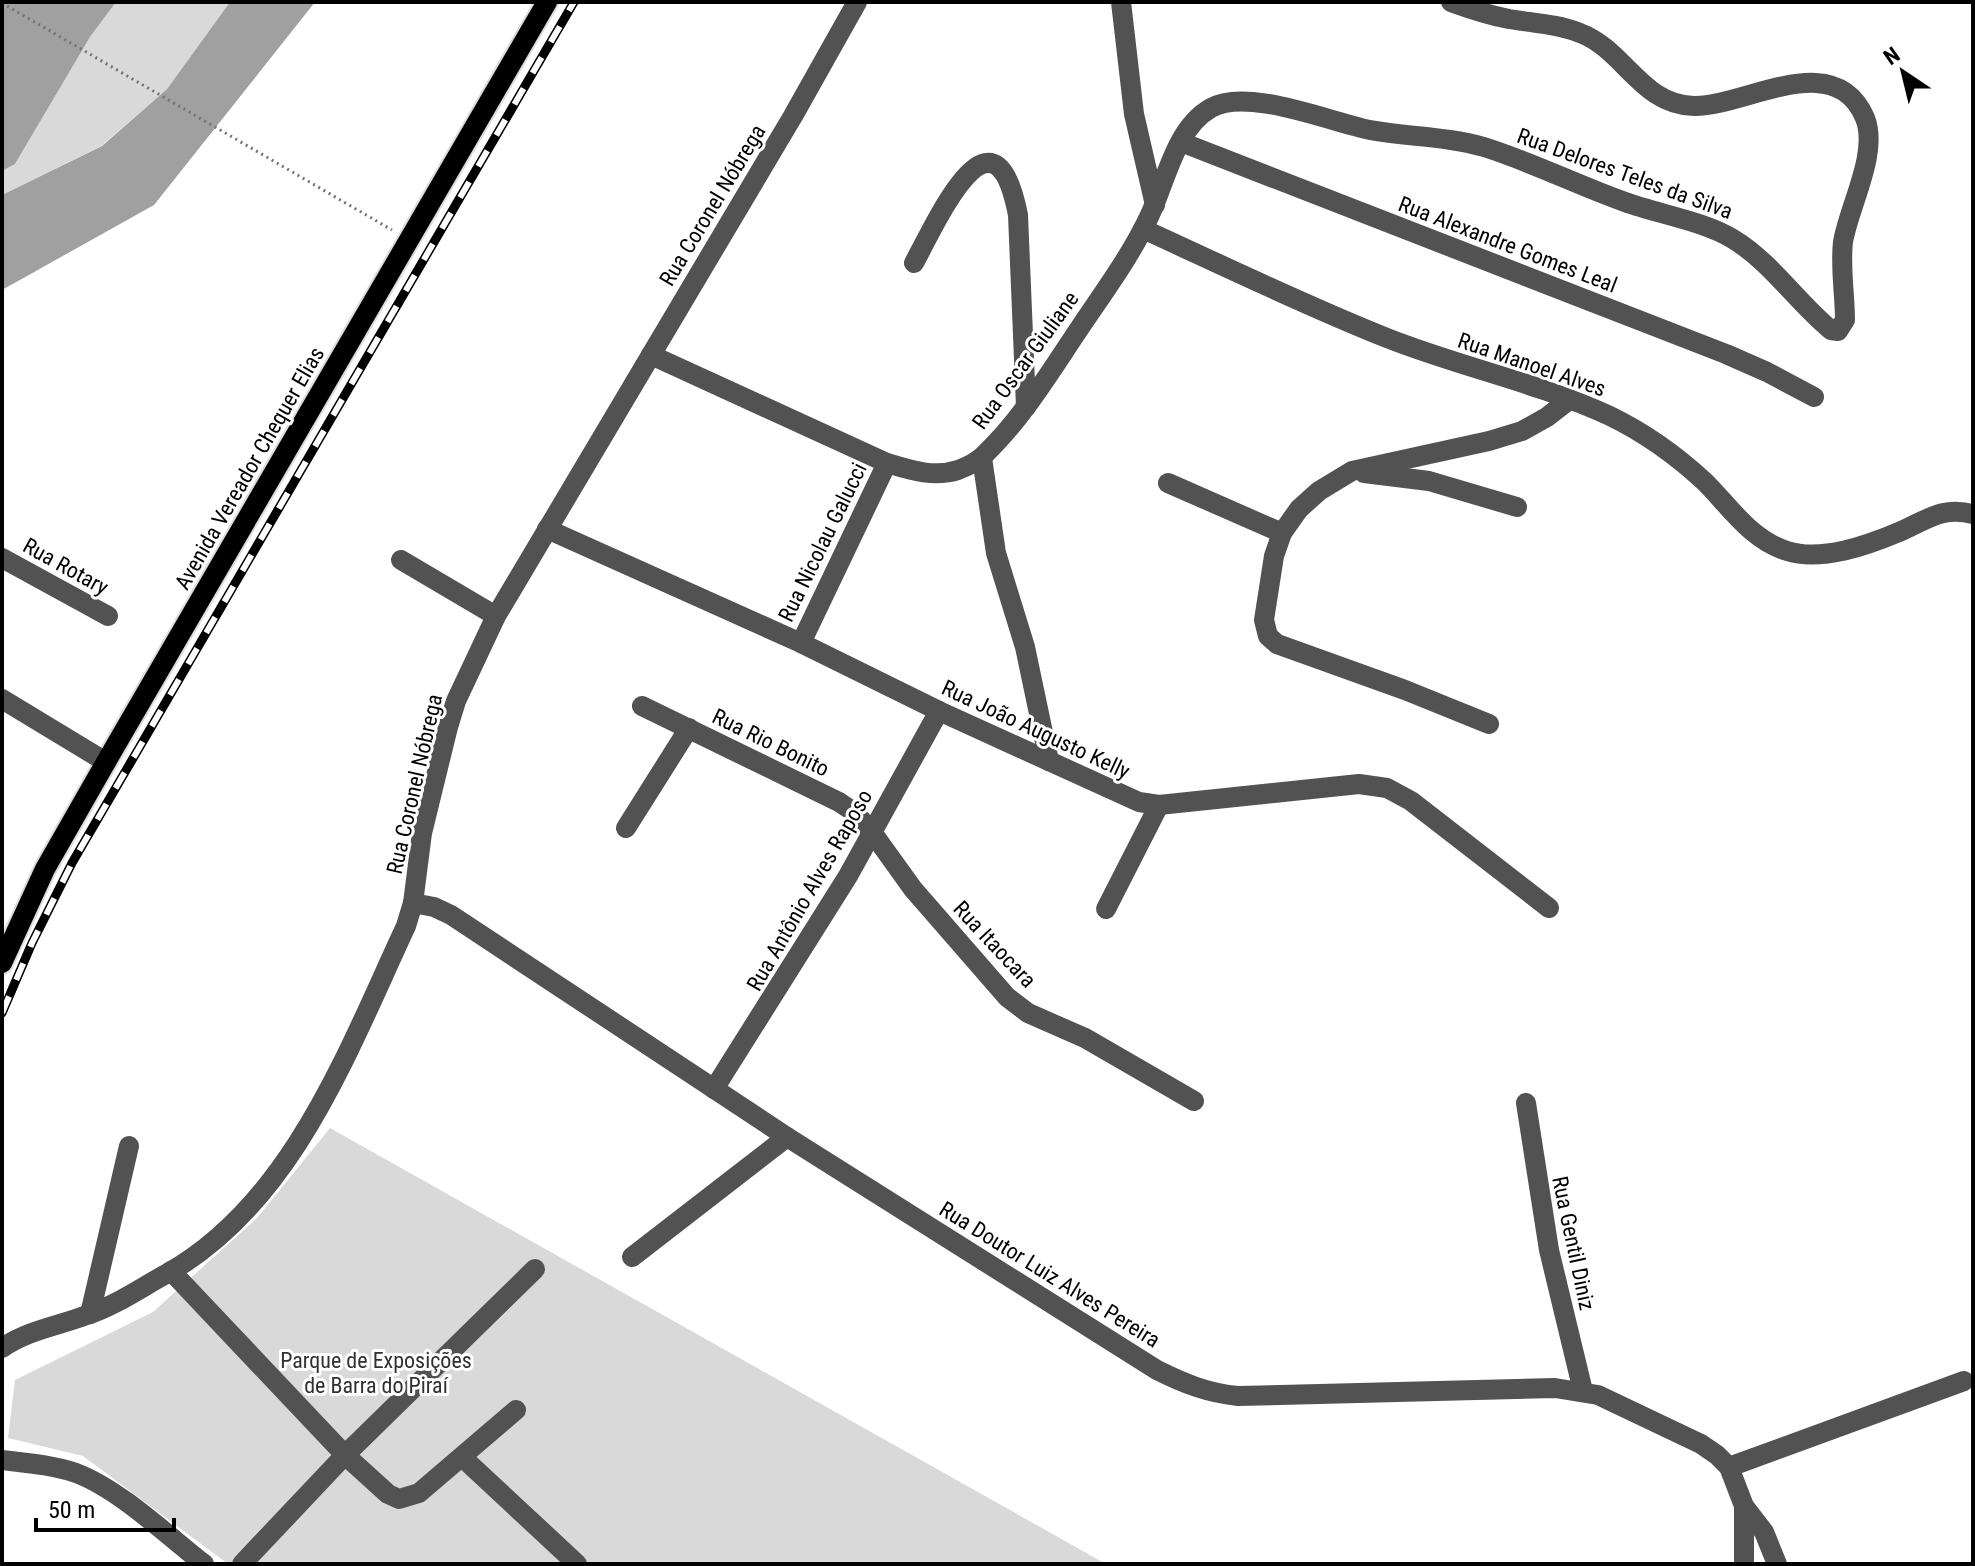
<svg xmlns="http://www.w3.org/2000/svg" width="1975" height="1566" font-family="'Roboto Condensed',sans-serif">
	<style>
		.green { fill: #d9d9d9 }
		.water { fill: #a0a0a0 }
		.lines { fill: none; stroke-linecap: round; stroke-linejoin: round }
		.major-casing { stroke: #dbdbdb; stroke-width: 24 }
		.path { stroke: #747474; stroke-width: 3; stroke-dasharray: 2 4; stroke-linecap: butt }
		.minor { stroke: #525252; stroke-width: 20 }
		.major { stroke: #000; stroke-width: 20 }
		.rail-casing { stroke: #000; stroke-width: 9 }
		.rail { stroke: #fff; stroke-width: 6; stroke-dasharray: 18; stroke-linecap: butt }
		.labels { text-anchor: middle; stroke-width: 6; stroke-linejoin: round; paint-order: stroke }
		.street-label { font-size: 22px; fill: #000; stroke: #fff }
		.park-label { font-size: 22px; fill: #303030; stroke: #fff }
	</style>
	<rect width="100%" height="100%" fill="#fff"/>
	<g class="green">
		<path d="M116,2H230L167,89L101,146L2,195V171L15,164L90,37Z"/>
		<path d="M330,1128L1106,1564H228L83,1456L8,1438L15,1380L153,1312L257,1218Z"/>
	</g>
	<g class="water">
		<path d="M2,2H116L90,37L15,164L2,171Z"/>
		<path d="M230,2H315L154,205L2,290V195L102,146L167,89Z"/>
	</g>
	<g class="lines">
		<defs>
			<path id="major" d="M2,963L45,869L106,762L547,2"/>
		</defs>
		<use href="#major" class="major-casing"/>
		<path class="path" d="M2,3L392,230"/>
		<g class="minor">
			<path d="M1121,2L1134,114L1155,205"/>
			<path d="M1181,142L1726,354L1767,372L1814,397"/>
			<path d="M1143,229C1224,266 1304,305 1387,338C1460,367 1539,383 1610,416C1643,432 1678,457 1705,482C1730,507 1751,540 1787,551C1822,562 1868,545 1899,532C1927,520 1942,506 1973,514"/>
			<path d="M914,263C937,221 994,91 1018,215L1026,407"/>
			<path d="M651,355L887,463C910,470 934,478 958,470C966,467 978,461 984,455C1022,419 1050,372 1079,329C1103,293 1130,257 1149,217C1166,182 1175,128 1211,108C1247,87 1330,122 1370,130C1408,137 1446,136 1484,147C1532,162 1577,185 1625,202C1658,214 1704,221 1733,239C1771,262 1797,302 1831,330L1838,331L1845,320C1845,295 1840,267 1843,242C1849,206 1879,153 1865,118C1834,46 1745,107 1694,106C1641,105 1625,50 1580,33C1558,24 1532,23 1509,19C1489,15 1470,9 1451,2"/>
			<path d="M982,458L996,553L1025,647L1049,761"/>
			<path d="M1364,473L1429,481L1517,507"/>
			<path d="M1168,483L1282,533"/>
			<path d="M547,529L801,643L939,711L1139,802L1159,805L1359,784L1387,788L1411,801L1549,908"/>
			<path d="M2,558L108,616"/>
			<path d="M401,560L496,616"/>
			<path d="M801,643L887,463"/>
			<path d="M2,699L106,762"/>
			<path d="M642,706L839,802L854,812L872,832L913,889L1007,997L1028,1013L1085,1038L1194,1101"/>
			<path d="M1489,724L1405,690L1277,644L1268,636L1264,620L1274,556L1282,533L1299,509L1319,491L1352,471L1489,441L1522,431L1547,417L1569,400"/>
			<path d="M626,828L689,728"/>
			<path d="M413,903L434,907L451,915L787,1137L1157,1370C1185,1384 1208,1393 1238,1396L1555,1388L1598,1395L1701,1444L1717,1455L1729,1467L1744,1506L1764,1532L1777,1564"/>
			<path d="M1106,909L1159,805"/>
			<path d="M714,1089L848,876L939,711"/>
			<path d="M1526,1103L1549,1250L1583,1391"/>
			<path d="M632,1257L787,1137"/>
			<path d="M171,1271L345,1455L388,1494L399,1499L419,1493L516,1410"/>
			<path d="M90,1314L129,1146"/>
			<path d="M2,1348C28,1330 58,1326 87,1315C115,1306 142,1287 168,1273C293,1202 348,1050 406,926L413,903L422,833L448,727L456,701L496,616L793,116L857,2"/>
			<path d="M462,1457L577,1564"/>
			<path d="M2,1460C27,1463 52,1465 76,1473C119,1489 168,1536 204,1564"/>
			<path d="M1729,1467L1964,1381"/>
			<path d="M242,1564L345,1455L535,1269"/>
			<path d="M1744,1564V1506"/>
		</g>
		<use href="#major" class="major"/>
		<defs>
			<path id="rail" d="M2,1013L32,943L72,863L574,2"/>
		</defs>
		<use href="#rail" class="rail-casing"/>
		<use href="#rail" class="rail"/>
	</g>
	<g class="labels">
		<g class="street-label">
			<text transform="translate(1625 173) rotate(20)" y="8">Rua Delores Teles da Silva</text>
			<text transform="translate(712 205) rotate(-59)" y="8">Rua Coronel Nóbrega</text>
			<text transform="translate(1508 244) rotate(21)" y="8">Rua Alexandre Gomes Leal</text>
			<text transform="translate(1025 360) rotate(-54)" y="8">Rua Oscar Giuliane</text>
			<text transform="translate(1532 364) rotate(19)" y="8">Rua Manoel Alves</text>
			<text transform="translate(249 468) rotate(-60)" y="8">Avenida Vereador Chequer Elias</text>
			<text transform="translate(822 542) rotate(-64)" y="8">Rua Nicolau Galucci</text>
			<text transform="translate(66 566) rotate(29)" y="8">Rua Rotary</text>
			<text transform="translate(1036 729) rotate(25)" y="8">Rua João Augusto Kelly</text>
			<text transform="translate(771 742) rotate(26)" y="8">Rua Rio Bonito</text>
			<text transform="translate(414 784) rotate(-77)" y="8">Rua Coronel Nóbrega</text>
			<text transform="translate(809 890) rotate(-60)" y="8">Rua Antônio Alves Raposo</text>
			<text transform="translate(995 944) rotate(47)" y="8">Rua Itaocara</text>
			<text transform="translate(1574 1243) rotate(78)" y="8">Rua Gentil Diniz</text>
			<text transform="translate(1050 1274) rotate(32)" y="8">Rua Doutor Luiz Alves Pereira</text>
		</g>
		<g class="park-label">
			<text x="376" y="1368">Parque de Exposições<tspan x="376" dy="25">de Barra do Piraí</tspan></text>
		</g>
	</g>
	<rect width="1975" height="1566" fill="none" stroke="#000000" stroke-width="8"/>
	<g transform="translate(1903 72) rotate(325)" stroke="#ffffff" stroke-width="6" paint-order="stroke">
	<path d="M0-6L14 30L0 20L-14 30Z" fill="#000000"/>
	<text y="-12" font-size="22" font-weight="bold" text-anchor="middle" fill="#000000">N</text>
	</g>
	<path d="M36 1518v12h138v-12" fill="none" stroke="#000000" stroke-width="4"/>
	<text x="48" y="1518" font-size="24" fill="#000000" stroke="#ffffff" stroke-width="6" paint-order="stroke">50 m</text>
</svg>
